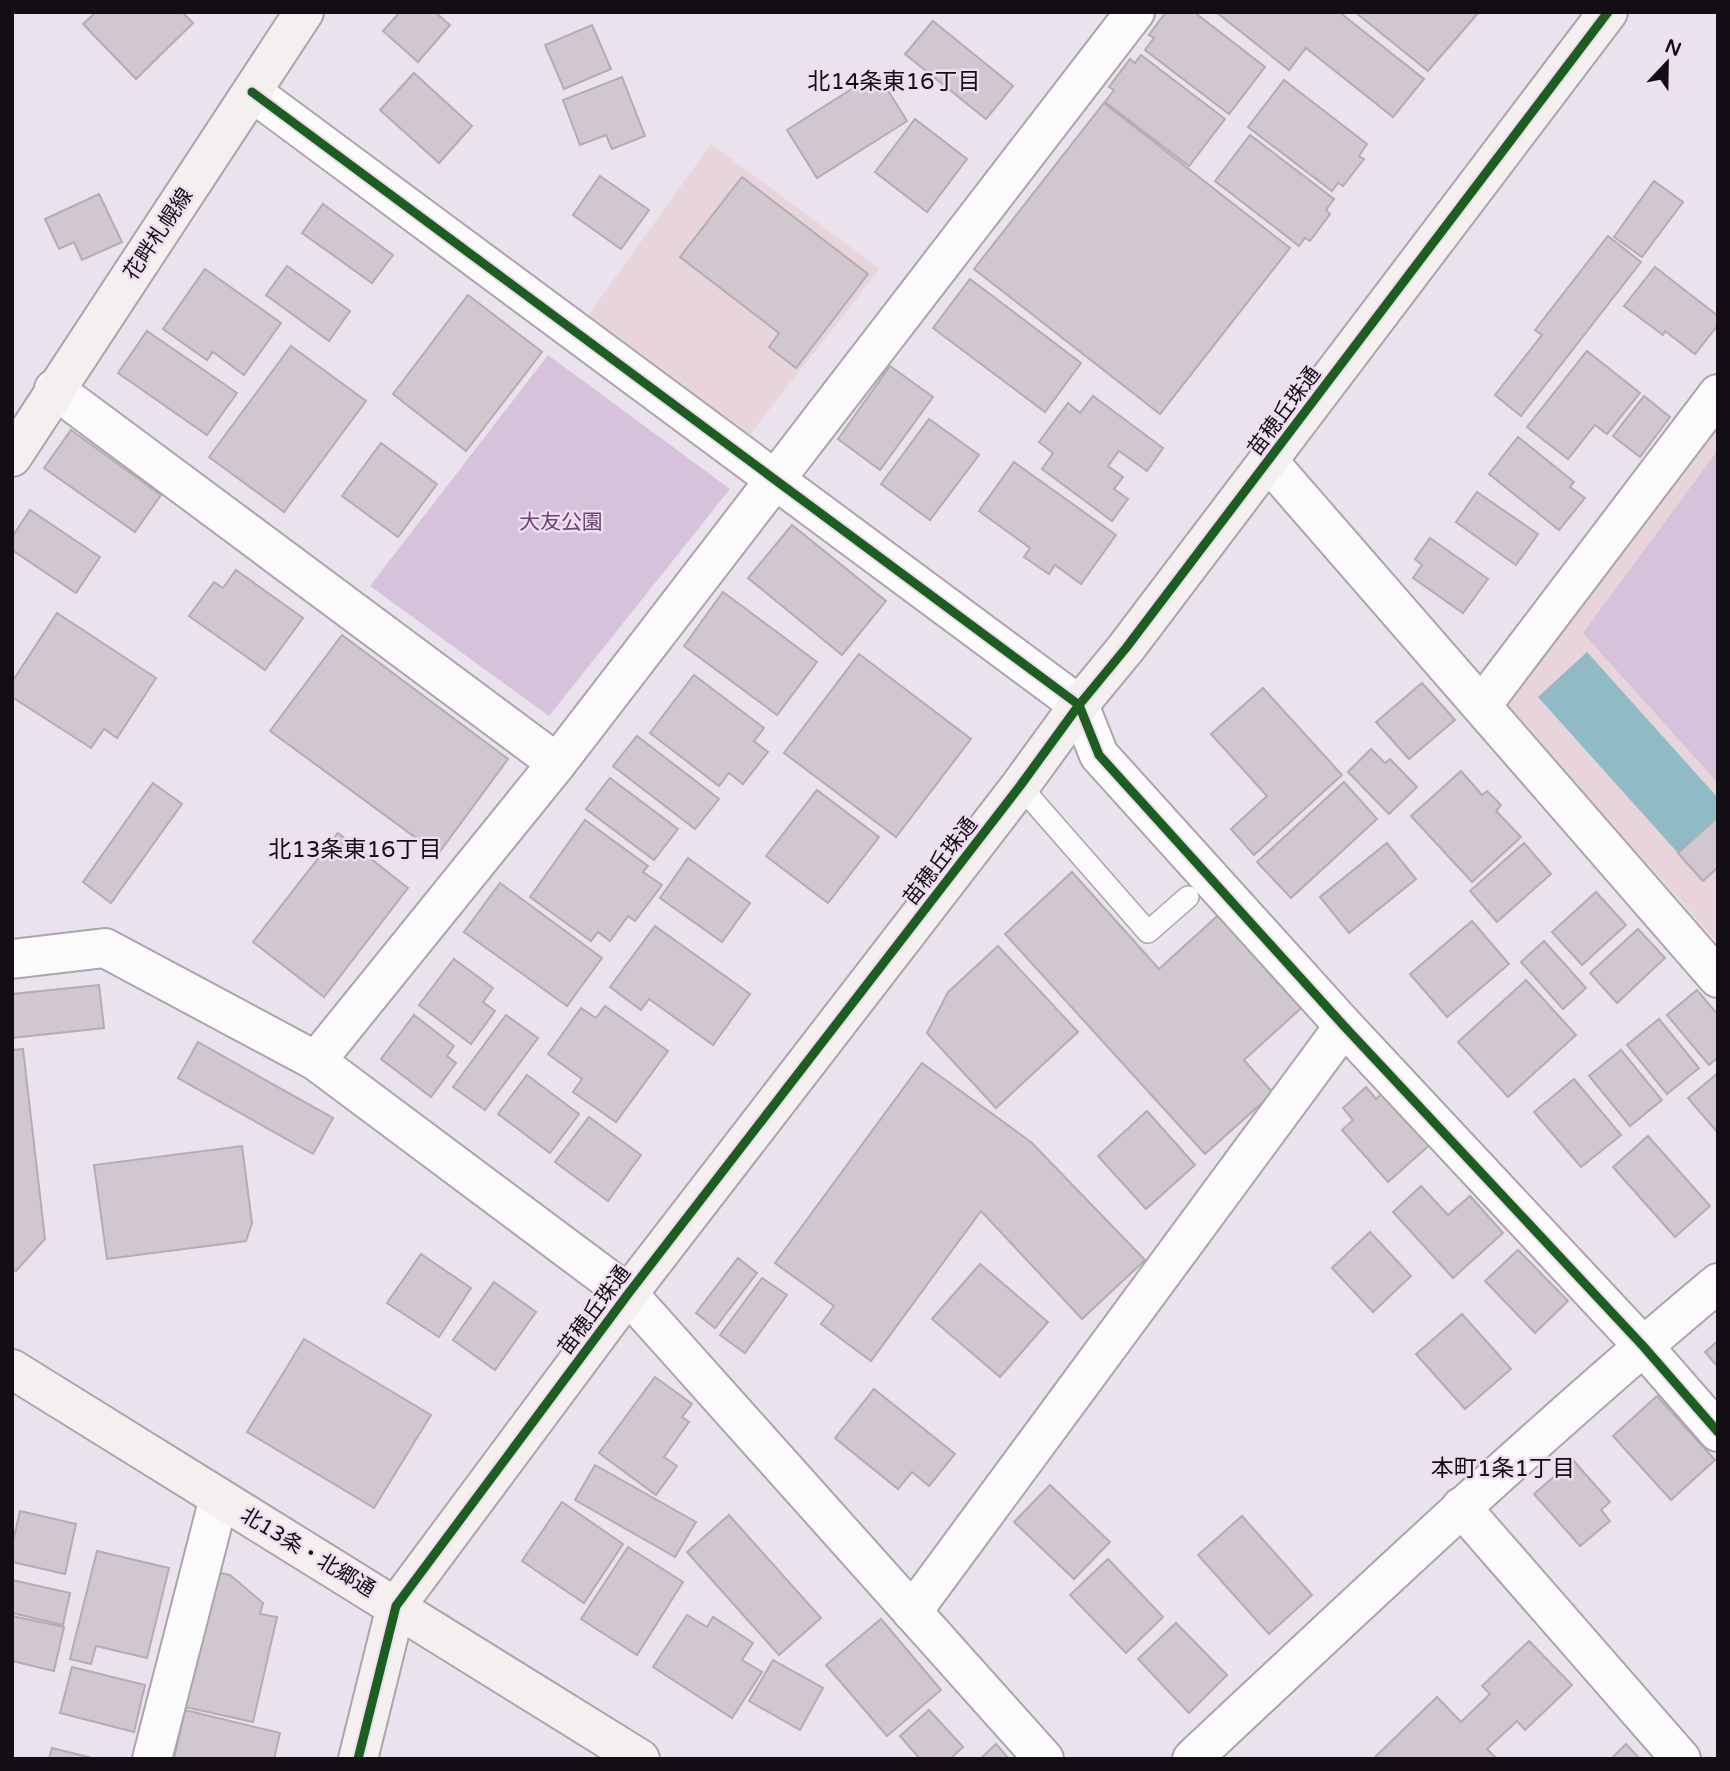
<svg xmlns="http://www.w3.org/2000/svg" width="1730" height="1771" font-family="'Varela Round','Noto Sans JP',sans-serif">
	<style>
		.education { fill: #e8d5dc }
		.green { fill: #d7c2db }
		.water { fill: #90bac5 }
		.building { fill: #d0c8ce; stroke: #b4acb2; stroke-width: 2 }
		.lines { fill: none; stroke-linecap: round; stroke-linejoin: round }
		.lane-casing { stroke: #aba4ac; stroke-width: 24 }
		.street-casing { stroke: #aba4ac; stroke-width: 42 }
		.secondary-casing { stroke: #aba4ac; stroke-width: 42 }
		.lane { stroke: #fcfbfc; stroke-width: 21 }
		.street { stroke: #fcfbfc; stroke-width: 38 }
		.secondary { stroke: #f4f0ef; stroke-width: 38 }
		.cycleway-casing { stroke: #eedef0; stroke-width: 13 }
		.cycleway { stroke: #1b5e20; stroke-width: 9 }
		.labels { text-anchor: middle; stroke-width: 5; stroke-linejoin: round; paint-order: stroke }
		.street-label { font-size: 21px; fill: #130d14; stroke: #eedef0 }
		.park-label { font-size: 21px; fill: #6e4275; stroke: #eedef0 }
		.neighbourhood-label { font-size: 23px; fill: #130d14; stroke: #eedef0 }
	</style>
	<rect width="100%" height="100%" fill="#eae2ec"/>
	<g class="education">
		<path d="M711,144L880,269L750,434L587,317Z"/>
		<path d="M1718,427V943L1503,702Z"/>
	</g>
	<g class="green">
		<path d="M548,355L730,489L549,716L370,586Z"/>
		<path d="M1718,450V783L1583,633Z"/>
	</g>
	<path class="water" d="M1587,652L1718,798V817L1678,853L1538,697Z"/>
	<g class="building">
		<path d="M96,12H182L193,23L136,79L83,24Z"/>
		<path d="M400,12H435L450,25L418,62L383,31Z"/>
		<path d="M1166,12H1194L1265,67L1229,114L1145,50L1154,38L1149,35Z"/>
		<path d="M1216,12H1339L1424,79L1393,117L1306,48L1289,70Z"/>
		<path d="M1355,12H1479L1428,71Z"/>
		<path d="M933,21L1013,86L986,119L905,54Z"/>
		<path d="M592,25L611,69L564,89L545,45Z"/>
		<path d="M1141,55L1225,119L1189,166L1105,102L1114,90L1109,87L1130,59L1135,63Z"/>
		<path d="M414,73L472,126L439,163L380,110Z"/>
		<path d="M877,73L907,121L817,178L787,130Z"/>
		<path d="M622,77L645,136L612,149L606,135L580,145L563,100Z"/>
		<path d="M1284,80L1367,144L1359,156L1364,159L1343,186L1338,183L1332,191L1248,127Z"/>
		<path d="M1104,103L1290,248L1160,414L974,269Z"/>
		<path d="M915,119L967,159L927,212L875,172Z"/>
		<path d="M1250,135L1334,199L1326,210L1330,214L1310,241L1305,238L1299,246L1215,181Z"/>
		<path d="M600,176L649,210L621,249L573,215Z"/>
		<path d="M742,177L868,274L796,368L769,347L779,333L680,257Z"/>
		<path d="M1654,181L1683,202L1642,257L1614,237Z"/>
		<path d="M99,194L122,242L82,260L74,242L59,249L45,219Z"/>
		<path d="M323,204L393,255L372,283L302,233Z"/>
		<path d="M1608,236L1641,262L1521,416L1495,395L1542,335L1535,330Z"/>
		<path d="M287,266L350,311L329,341L266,295Z"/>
		<path d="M1655,267L1718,316V325L1695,354L1665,331L1663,335L1624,306Z"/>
		<path d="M205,269L281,323L244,375L213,352L207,360L163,329Z"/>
		<path d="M970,279L1081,363L1045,412L933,328Z"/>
		<path d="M468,295L542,352L466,451L393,394Z"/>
		<path d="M147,331L237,393L207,435L118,373Z"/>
		<path d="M291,346L366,401L284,512L209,457Z"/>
		<path d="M1587,351L1640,393L1607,434L1595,425L1568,459L1527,427Z"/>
		<path d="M890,366L933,397L880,470L838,439Z"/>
		<path d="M1093,396L1163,448L1147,471L1119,451L1108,466L1123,477L1114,489L1128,499L1112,521L1042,469L1053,453L1039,442L1068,403L1080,413Z"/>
		<path d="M1644,396L1670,417L1640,457L1613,436Z"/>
		<path d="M929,419L979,455L930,520L881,484Z"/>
		<path d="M71,430L161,495L135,532L44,468Z"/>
		<path d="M1518,437L1574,482L1570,487L1585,498L1559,530L1489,474Z"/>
		<path d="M381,443L437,484L398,537L342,496Z"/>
		<path d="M1014,462L1116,535L1081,584L1055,565L1049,574L1024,557L1030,548L979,511Z"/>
		<path d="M1477,492L1538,534L1516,565L1456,522Z"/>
		<path d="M30,510L100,557L76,593L12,550V537Z"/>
		<path d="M792,525L886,601L842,655L748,578Z"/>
		<path d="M1430,538L1488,579L1463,613L1413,578L1422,565L1415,559Z"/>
		<path d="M236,570L303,618L265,670L189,616L214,582L223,588Z"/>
		<path d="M723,592L817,662L777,715L684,646Z"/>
		<path d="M57,613L156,678L117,738L104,729L91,748L12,697V682Z"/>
		<path d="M342,635L508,759L438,854L270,731Z"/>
		<path d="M859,654L971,739L896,837L784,753Z"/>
		<path d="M694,675L764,728L754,741L768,752L743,784L729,773L719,786L650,733Z"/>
		<path d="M1422,683L1455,720L1409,759L1376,722Z"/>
		<path d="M1263,688L1342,775L1254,855L1231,829L1267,796L1211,734Z"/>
		<path d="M637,736L719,799L695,829L613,766Z"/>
		<path d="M1371,749L1385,763L1390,759L1417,787L1389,814L1348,772Z"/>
		<path d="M1461,771L1482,795L1487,791L1501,805L1496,811L1521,837L1472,882L1411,816Z"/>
		<path d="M610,778L678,829L654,860L586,809Z"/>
		<path d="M1344,782L1377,819L1291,898L1257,862Z"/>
		<path d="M153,783L182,804L111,903L83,882Z"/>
		<path d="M817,790L879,837L828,903L766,856Z"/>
		<path d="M1718,817V867L1703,881L1678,853Z"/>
		<path d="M585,820L648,866L643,872L662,885L635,921L628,916L610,941L598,932L591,941L530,897Z"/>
		<path d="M338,833L408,888L324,997L253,942Z"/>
		<path d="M1387,843L1416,879L1349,933L1320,897Z"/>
		<path d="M1524,843L1551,874L1497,922L1470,891Z"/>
		<path d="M688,858L750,903L722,942L660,898Z"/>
		<path d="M1072,872L1159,969L1224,910L1308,1002L1244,1060L1273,1093L1205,1154L1005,934Z"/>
		<path d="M500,883L602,958L567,1006L464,932Z"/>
		<path d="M1596,892L1626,925L1582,965L1552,932Z"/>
		<path d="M1472,921L1509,964L1447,1017L1410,974Z"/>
		<path d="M655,926L750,994L713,1045L649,999L641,1010L610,987Z"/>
		<path d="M1638,929L1665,958L1617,1003L1590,973Z"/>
		<path d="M1544,941L1586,988L1563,1009L1521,962Z"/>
		<path d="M998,946L1078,1032L996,1108L927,1033L948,992Z"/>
		<path d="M454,959L493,988L483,1002L495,1011L471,1044L419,1005Z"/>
		<path d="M1526,980L1576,1035L1508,1097L1458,1042Z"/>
		<path d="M99,985L104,1028L12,1038V994Z"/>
		<path d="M1697,990L1718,1015V1057L1709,1065L1667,1015Z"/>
		<path d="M605,1006L668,1051L616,1122L573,1092L582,1079L548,1054L581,1008L596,1018Z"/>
		<path d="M414,1015L454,1046L447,1056L456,1063L431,1097L381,1059Z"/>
		<path d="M506,1015L538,1038L485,1110L453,1087Z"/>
		<path d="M1659,1019L1699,1068L1667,1094L1627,1045Z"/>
		<path d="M198,1042L333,1118L313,1154L178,1078Z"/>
		<path d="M23,1049L45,1239L16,1271L12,1269V1050Z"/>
		<path d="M1621,1050L1662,1100L1630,1126L1589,1076Z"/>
		<path d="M922,1063L1031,1142L1145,1260L1082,1319L981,1211L871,1361L821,1324L834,1306L775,1263Z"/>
		<path d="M1718,1073V1133L1688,1098Z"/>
		<path d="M527,1075L579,1114L550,1153L498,1114Z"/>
		<path d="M1574,1079L1621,1135L1581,1167L1534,1112Z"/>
		<path d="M1366,1087L1376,1099L1387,1089L1433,1142L1388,1182L1342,1130L1353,1120L1343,1108Z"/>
		<path d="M1147,1111L1195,1165L1146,1209L1098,1156Z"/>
		<path d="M589,1117L641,1155L608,1201L555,1162Z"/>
		<path d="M1648,1136L1710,1206L1675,1237L1613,1167Z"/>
		<path d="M242,1146L252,1223L246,1241L107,1259L94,1165Z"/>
		<path d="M1421,1186L1448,1215L1470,1196L1503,1233L1453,1278L1393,1212Z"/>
		<path d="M1370,1232L1411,1276L1373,1312L1332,1268Z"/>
		<path d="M1518,1250L1568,1301L1535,1333L1485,1281Z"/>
		<path d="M421,1254L471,1288L439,1337L387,1303Z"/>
		<path d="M738,1258L757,1273L715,1328L696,1313Z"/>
		<path d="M980,1264L1048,1322L1000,1377L932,1319Z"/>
		<path d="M762,1278L787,1295L745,1353L720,1335Z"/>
		<path d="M494,1282L536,1312L495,1370L453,1340Z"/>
		<path d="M1462,1314L1511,1369L1465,1409L1416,1354Z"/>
		<path d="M304,1339L431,1415L374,1508L247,1432Z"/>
		<path d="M1718,1341V1367L1705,1352Z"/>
		<path d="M655,1377L692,1404L682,1417L689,1422L664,1457L677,1466L656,1495L599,1453Z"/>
		<path d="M874,1389L955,1454L929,1486L912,1472L898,1489L835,1438Z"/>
		<path d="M1657,1396L1715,1460L1671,1500L1613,1436Z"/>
		<path d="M1573,1460L1610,1502L1601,1510L1610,1521L1580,1546L1534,1494Z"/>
		<path d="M595,1465L696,1522L675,1557L575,1500Z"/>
		<path d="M1050,1485L1110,1542L1074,1579L1014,1522Z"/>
		<path d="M562,1502L623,1544L584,1603L522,1561Z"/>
		<path d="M20,1511L76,1524L65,1574L12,1562V1546Z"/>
		<path d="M729,1515L821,1618L779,1655L687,1552Z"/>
		<path d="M1242,1516L1312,1595L1269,1634L1198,1555Z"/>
		<path d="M628,1547L683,1582L637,1655L581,1619Z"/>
		<path d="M97,1551L169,1568L147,1658L96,1646L91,1664L70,1659Z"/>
		<path d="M1108,1559L1163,1617L1126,1653L1070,1595Z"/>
		<path d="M216,1572L230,1575L263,1603L260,1614L277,1617L253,1722L185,1707Z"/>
		<path d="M12,1580L70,1593L63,1625L12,1613Z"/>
		<path d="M687,1615L707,1627L713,1617L753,1643L742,1660L762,1672L732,1718L653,1667Z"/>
		<path d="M12,1616L64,1627L54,1671L12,1661Z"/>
		<path d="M881,1619L941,1690L887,1736L826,1665Z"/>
		<path d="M1176,1623L1227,1675L1189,1713L1138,1659Z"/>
		<path d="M1529,1641L1572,1685L1525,1730L1517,1721L1487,1749L1497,1759H1373L1437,1697L1461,1722L1490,1694L1482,1686Z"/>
		<path d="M773,1660L823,1688L800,1730L749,1701Z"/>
		<path d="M72,1667L145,1685L134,1732L60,1713Z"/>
		<path d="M185,1710L280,1733L274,1759H174Z"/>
		<path d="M929,1710L963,1747L950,1759H920L900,1736Z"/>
		<path d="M996,1744L1009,1759H980Z"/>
		<path d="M1626,1744L1640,1759H1611Z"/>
		<path d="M52,1748L96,1759H49Z"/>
	</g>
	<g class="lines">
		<defs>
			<path id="lane" d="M1020,786L1148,932L1188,897"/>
			<g id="street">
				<path d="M252,92L1079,705L1099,755L1344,1026L1643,1346L1718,1432"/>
				<path d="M54,389L557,763"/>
				<path d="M1268,461L1718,978"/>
				<path d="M1482,705L1718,394"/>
				<path d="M12,959L105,948L316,1061L628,1294L1044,1759"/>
				<path d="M316,1061L557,763L1135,12"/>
				<path d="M1461,1507L1681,1759"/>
				<path d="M912,1612L1344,1026"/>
				<path d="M152,1759L219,1498"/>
				<path d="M1192,1759C1365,1597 1536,1435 1718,1283"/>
			</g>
			<g id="secondary">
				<path d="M12,457L304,12"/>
				<path d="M12,1369L640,1759"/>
				<path d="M358,1759L396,1606L628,1294L1020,786L1079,705L1126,648L1608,12"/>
			</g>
		</defs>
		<use href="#lane" class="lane-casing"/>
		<use href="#street" class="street-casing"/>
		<use href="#secondary" class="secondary-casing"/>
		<use href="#lane" class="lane"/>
		<use href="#street" class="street"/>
		<use href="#secondary" class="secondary"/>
		<defs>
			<g id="cycleway">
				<path d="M252,92L1079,705L1099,755L1344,1026L1643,1346L1718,1432"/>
				<path d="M358,1759L396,1606L628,1294L1020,786L1079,705L1126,648L1608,12"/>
			</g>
		</defs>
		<use href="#cycleway" class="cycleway-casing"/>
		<use href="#cycleway" class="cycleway"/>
	</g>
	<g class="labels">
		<g class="street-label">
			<text transform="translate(158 234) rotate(-56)" y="7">花畔札幌線</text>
			<text transform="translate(1284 411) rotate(-53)" y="7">苗穂丘珠通</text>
			<text transform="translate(940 861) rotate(-52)" y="7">苗穂丘珠通</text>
			<text transform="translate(594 1310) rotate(-53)" y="7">苗穂丘珠通</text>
			<text transform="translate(308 1552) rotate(31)" y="7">北13条・北郷通</text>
		</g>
		<g class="park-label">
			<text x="561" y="529">大友公園</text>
		</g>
		<g class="neighbourhood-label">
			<text x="894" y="89">北14条東16丁目</text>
			<text x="355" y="857">北13条東16丁目</text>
			<text x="1503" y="1476">本町1条1丁目</text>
		</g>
	</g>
	<rect width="1730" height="1771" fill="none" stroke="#130d14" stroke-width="28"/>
	<g transform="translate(1667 63) rotate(22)" stroke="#eedef0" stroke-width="5" paint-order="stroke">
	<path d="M0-5L12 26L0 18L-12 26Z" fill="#130d14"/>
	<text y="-10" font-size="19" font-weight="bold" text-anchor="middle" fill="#130d14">N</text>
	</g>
</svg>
